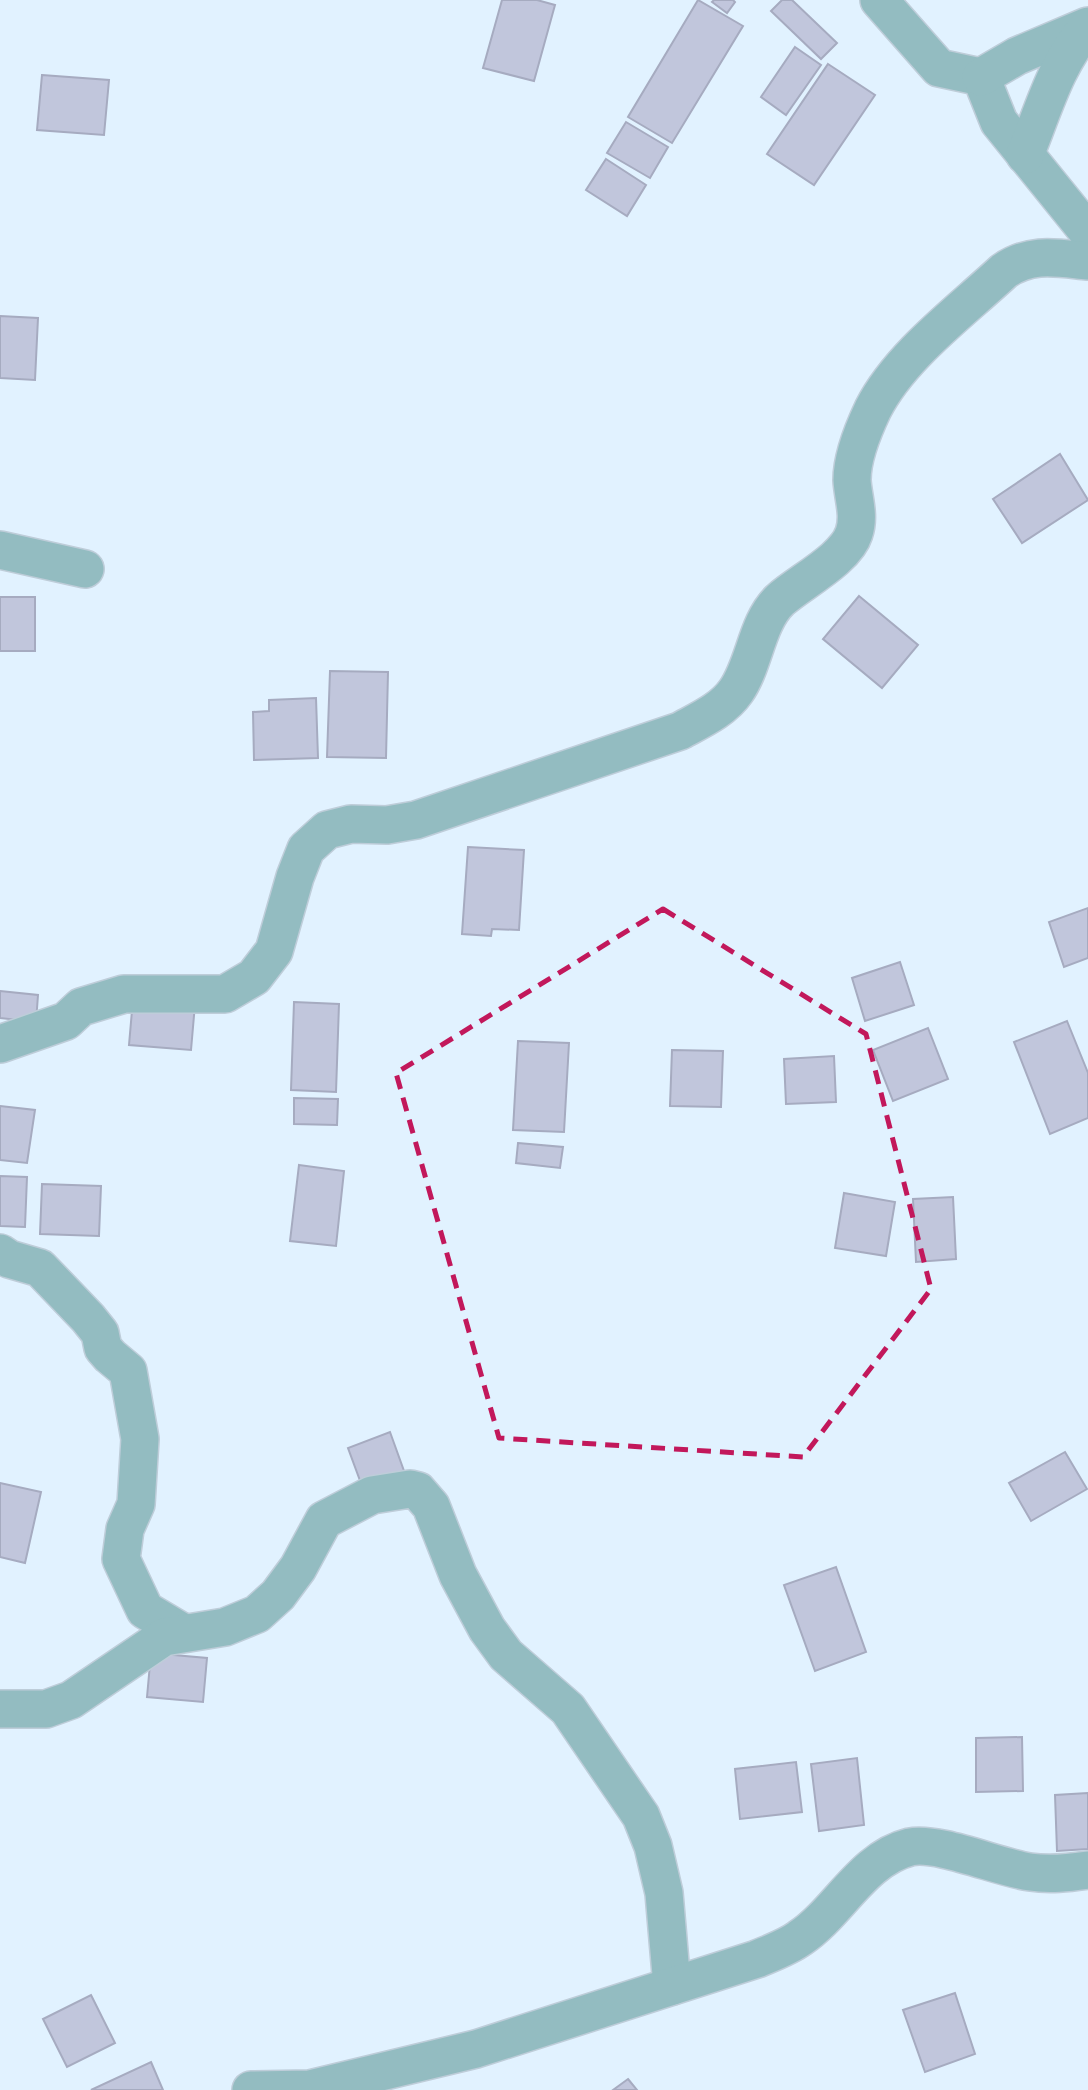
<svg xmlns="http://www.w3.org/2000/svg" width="1088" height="2090" font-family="Montserrat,sans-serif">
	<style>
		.building { fill: #c1c6dc; stroke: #a6abc0; stroke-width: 2 }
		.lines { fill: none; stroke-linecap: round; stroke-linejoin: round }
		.street-casing { stroke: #becdd9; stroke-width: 40 }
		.street { stroke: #93bcc1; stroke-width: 37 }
		.marked { fill: none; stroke: #c2185b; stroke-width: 5; stroke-dasharray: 14 9; stroke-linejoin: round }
	</style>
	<rect width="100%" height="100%" fill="#e1f2ff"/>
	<g class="building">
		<path d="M502,0H537L555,5L534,81L483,68Z"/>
		<path d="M698,0L743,26L672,143L628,117Z"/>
		<path d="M714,0H733L735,2L727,13L712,2Z"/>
		<path d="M782,0H792L837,43L821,59L771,11Z"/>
		<path d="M795,47L821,65L786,115L761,97Z"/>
		<path d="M828,64L875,95L814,185L767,154Z"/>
		<path d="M42,75L109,80L104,135L37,130Z"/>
		<path d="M626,122L668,147L650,178L607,153Z"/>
		<path d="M606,159L646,185L627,216L586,190Z"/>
		<path d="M0,316L38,318L35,380L0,378Z"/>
		<path d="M1060,454L1088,500L1022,543L993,499Z"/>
		<path d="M859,596L918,645L882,688L823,639Z"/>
		<rect x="0" y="597" width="35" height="54"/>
		<path d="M330,671L388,672L386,758L327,757Z"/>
		<path d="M316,698L318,758L254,760L253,712L269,711V700Z"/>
		<path d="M468,847L524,850L519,930L492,929L491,936L462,934Z"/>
		<path d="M1088,908V958L1064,967L1049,922Z"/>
		<path d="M900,962L914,1005L865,1021L852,978Z"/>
		<path d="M0,991L38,995L36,1022L0,1018Z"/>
		<path d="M133,999L195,1004L191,1050L129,1045Z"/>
		<path d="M294,1002L339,1004L336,1092L291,1090Z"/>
		<path d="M1067,1021L1088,1073V1118L1050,1134L1014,1042Z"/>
		<path d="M928,1028L948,1079L893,1101L873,1050Z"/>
		<path d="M518,1041L569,1043L564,1132L513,1130Z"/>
		<path d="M672,1050L723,1051L721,1107L670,1106Z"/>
		<path d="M834,1056L836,1102L786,1104L784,1059Z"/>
		<path d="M294,1098L338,1099L337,1125L294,1124Z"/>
		<path d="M0,1106L35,1110L27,1163L0,1160Z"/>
		<path d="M518,1143L563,1147L560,1168L516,1163Z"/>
		<path d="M299,1165L344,1171L336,1246L290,1241Z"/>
		<path d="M0,1176L27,1177L25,1227L0,1226Z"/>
		<path d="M42,1184L101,1186L99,1236L40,1234Z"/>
		<path d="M844,1193L895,1202L886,1256L835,1248Z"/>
		<path d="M953,1197L956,1259L916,1262L913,1199Z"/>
		<path d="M390,1432L404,1471L362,1486L348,1448Z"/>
		<path d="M1065,1452L1087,1489L1031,1521L1009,1483Z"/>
		<path d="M0,1483L41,1492L25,1563L0,1557Z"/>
		<path d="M836,1567L866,1652L815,1671L784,1585Z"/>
		<path d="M151,1653L207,1658L203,1702L147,1697Z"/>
		<path d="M1022,1737L1023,1791L976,1792V1738Z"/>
		<path d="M857,1758L864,1825L819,1831L811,1764Z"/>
		<path d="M796,1762L802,1812L740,1819L735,1769Z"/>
		<path d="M1088,1793V1849L1057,1851L1055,1795Z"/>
		<path d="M955,1993L975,2054L925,2072L903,2010Z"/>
		<path d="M91,1995L115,2043L67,2067L43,2019Z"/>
		<path d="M151,2062L163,2090H91Z"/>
		<path d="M628,2079L637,2090H613Z"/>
	</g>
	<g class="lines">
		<defs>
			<g id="street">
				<path d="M879,0L939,68L981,77L999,122L1088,232"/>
				<path d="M981,77L1017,56L1088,26"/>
				<path d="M1025,155C1043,111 1056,62 1088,27"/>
				<path d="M0,550L85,569"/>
				<path d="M0,1044L66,1021L81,1007L124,994H225L254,977L274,951L295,877L306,849L327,830L351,824L387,825L416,820L680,731C700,720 723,710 736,691C755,664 756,623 780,600C800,582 846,559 854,533C860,515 853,498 852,480C852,457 863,430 873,409C900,356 960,312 1004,271C1031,252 1057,258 1088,261"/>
				<path d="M0,1253L9,1259L40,1268L88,1318L100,1333L103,1348L110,1356L128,1371L140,1439L136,1504L125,1529L121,1559L145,1610L182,1632"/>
				<path d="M0,1709H46L71,1700L164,1637L225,1627L257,1614L278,1595L298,1568L324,1520L372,1495L410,1489L418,1491L431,1506L458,1575L487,1629L506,1655L568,1709L641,1816L653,1846L664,1893L672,1986"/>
				<path d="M251,2090L310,2089L476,2049L757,1959C771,1953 788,1947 800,1938C839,1912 862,1859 910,1847C938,1841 1000,1868 1030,1872C1050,1875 1068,1873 1088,1870"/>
			</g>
		</defs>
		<use href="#street" class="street-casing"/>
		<use href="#street" class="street"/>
	</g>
	<path class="marked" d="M663,909L866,1034L931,1289L803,1457L499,1438L396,1073Z"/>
</svg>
